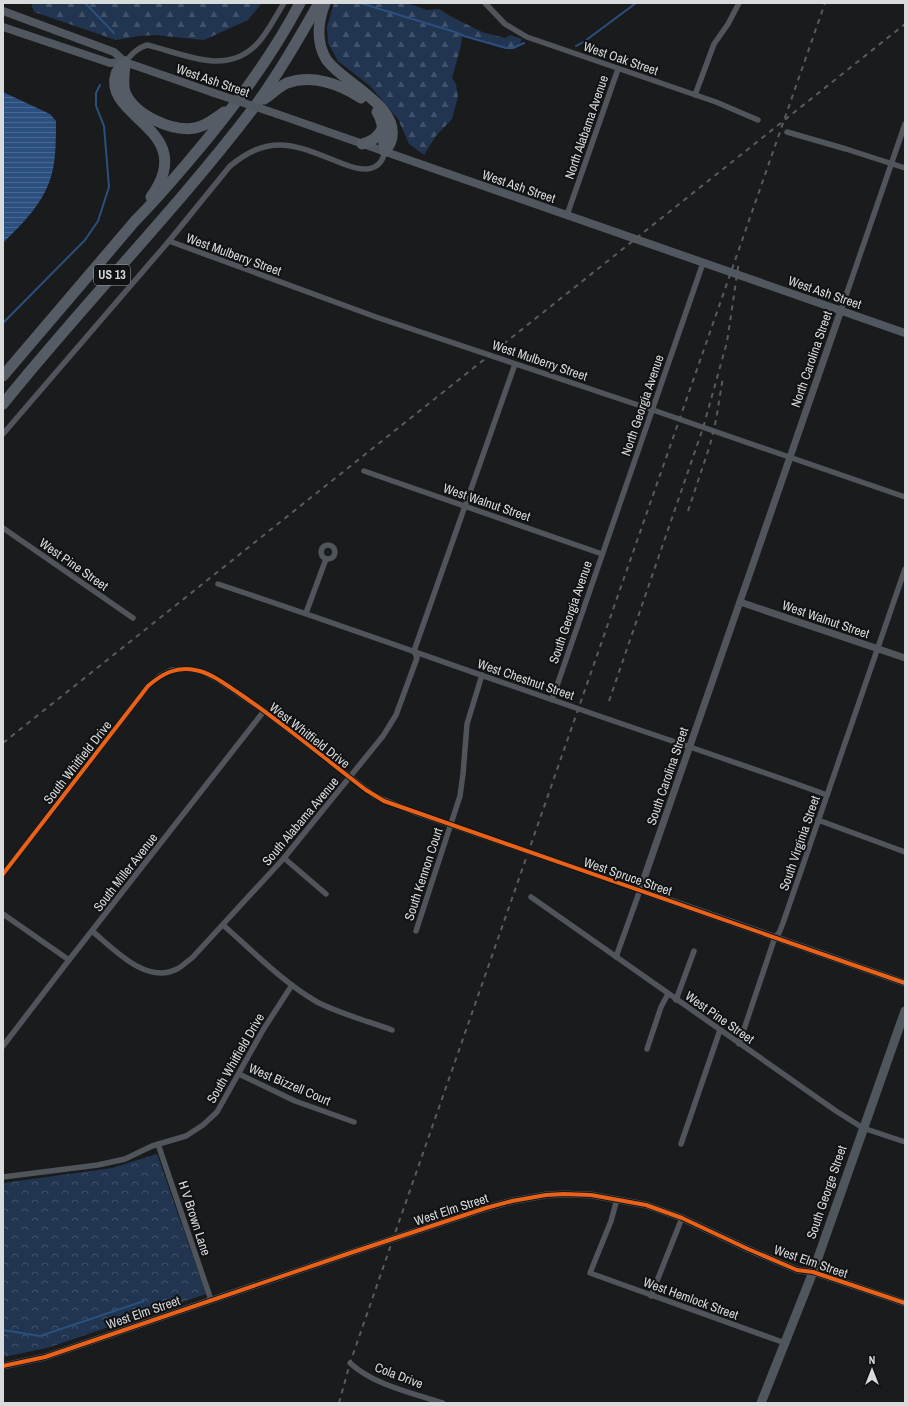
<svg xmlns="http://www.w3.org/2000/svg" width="908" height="1406" font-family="'Archivo Narrow',sans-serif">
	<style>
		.forest { fill: url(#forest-firs) }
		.park { fill: url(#park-crowns) }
		.water { fill: url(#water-rules) }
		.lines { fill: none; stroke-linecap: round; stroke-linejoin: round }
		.stream { stroke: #2b4f7e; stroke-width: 2 }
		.minor { stroke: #50555c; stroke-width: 5.5 }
		.tertiary { stroke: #50555c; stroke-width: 7 }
		.secondary { stroke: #51575f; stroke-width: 8 }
		.primary { stroke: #50565d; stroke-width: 9 }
		.motorway { stroke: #565c65; stroke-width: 11 }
		.rail { stroke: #585c60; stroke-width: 2; stroke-dasharray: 5 5; stroke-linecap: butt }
		.secondary-bridge { stroke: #51575f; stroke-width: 8 }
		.cycleway-casing { stroke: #101214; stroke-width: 6 }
		.cycleway { stroke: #ea6118; stroke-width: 4 }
		.labels { text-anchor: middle; stroke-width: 4; stroke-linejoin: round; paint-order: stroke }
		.shield { fill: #101214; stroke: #9d9ea0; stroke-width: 1 }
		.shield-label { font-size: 12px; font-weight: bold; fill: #d9dadc }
		.street-label { font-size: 13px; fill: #d9dadc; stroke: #101214 }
	</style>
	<defs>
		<pattern id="forest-firs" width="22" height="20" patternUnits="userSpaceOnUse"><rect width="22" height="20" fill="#213551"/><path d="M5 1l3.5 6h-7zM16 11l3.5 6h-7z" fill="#415269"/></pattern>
		<pattern id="park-crowns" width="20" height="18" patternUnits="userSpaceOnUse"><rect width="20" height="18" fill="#213551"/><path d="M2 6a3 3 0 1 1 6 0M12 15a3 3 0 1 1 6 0" fill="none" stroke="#415269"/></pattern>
		<pattern id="water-rules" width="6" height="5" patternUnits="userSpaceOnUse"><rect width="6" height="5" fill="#2b4f7e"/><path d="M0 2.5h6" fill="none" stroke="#496890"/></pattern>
	</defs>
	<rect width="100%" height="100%" fill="#1a1b1c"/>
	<g class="forest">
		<path d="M31,3H262L248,20L204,40L155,35L139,36L116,40L34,12Z"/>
		<path d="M334,3H407L427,10L439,9L450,16L482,32L505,38L510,35L522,39L519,45L513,48H506L462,36L461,46L452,78L456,84L458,97L452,119L435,137L424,155L409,144L398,119L370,86L338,61L328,43L327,27Z"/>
	</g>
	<path class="park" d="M157,1154L206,1294L47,1348L3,1357V1183L112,1168Z"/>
	<path class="water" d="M3,92L50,114L56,121C56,136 56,159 52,173C45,202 23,223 3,243Z"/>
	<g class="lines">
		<g class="stream">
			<path d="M85,3L114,33"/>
			<path d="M360,3L455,32L464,36L506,48H513L524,43"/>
			<path d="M576,46L585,41L636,3"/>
			<path d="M3,323L85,240L98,221L109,187L104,126L96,106V93L100,85"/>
			<path d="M3,1330L40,1336L144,1301"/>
		</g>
		<g class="minor">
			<path d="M485,3L505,24L527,37L716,102L758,120"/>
			<path d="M125,62C132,54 137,48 147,45C182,53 224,76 255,46C267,35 275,17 284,3"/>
			<path d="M695,95L714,44L728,24L739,3"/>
			<path d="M787,132L846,149L905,168"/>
			<path d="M567,215L618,69"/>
			<path d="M169,241L376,317L653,410L905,497"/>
			<path d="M841,310L905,124"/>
			<path d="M3,434L169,241L230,166C245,154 260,145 280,145C300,145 322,156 341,163C349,166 358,170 367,169C378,168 383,161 385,151"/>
			<path d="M364,471L602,554"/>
			<path d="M3,528L133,618"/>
			<circle cx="328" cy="552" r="7"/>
			<path d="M218,584C339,624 459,668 579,709C662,738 745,765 827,795"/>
			<path d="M306,613L326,559"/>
			<path d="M552,700L703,263"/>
			<path d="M818,820L905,852"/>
			<path d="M284,858L326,894"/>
			<path d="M3,874L148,686L160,676L172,670L189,669L203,672L217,679L264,711L375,796L416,813L640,890L616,957"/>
			<path d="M531,897L836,1111L863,1128L905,1142"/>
			<path d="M3,914L69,960"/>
			<path d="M223,925C253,951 282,982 317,1002C341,1014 367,1021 392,1030"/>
			<path d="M92,931C114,949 146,985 177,969C183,966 187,961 192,958L284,858L383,736L396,715L417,658L414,651L515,364"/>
			<path d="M416,931L460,796L463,774L467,724L482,675"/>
			<path d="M676,1000L694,951"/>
			<path d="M739,1044L775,937L779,933L783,923L905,569"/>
			<path d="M3,1046L69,960L264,711"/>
			<path d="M647,1049L661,1007L668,994"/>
			<path d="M239,1074L295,1101L354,1122"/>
			<path d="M158,1144L211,1300"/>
			<path d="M681,1144L720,1030"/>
			<path d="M3,1177L98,1165L125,1159L152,1146L186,1136L203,1125L217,1112L263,1030L292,985"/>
			<path d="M617,1199L611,1221L590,1273L785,1343"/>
			<path d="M651,1296L682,1218"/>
			<path d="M350,1363C374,1385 412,1393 443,1403"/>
		</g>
		<g class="tertiary">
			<path d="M841,310L640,890L905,983"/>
			<path d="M740,602L905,658"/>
			<path d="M3,1366L45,1357L353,1252L486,1208L512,1201L546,1195L564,1194L591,1195L646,1205L682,1218L748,1249L797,1270L813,1272L905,1303"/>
		</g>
		<g class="secondary">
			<path d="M3,11L114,52L125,62L214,93"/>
			<path d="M3,27L110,63L125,62"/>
			<path d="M277,114L905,333"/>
		</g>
		<path class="primary" d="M761,1403L813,1272L905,1011"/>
		<g class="motorway">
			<path d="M325,3C318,21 316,42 326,59C342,83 402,106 391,141C390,145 387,148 385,151"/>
			<path d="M125,62C122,65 117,70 116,74C102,118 200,129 151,197"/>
			<path d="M125,62C125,71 122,83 125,92C134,115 172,132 195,128C207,126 215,118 224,112"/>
			<path d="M264,99C272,94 278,87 287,83C312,74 340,84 361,98"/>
			<path d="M377,112C385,124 382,138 385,151"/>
			<path d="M362,144C372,141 379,137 383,127"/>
			<path d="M3,376L135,221C154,202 171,182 188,162C230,113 270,60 300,3"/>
			<path d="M3,404C84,303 177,209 255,106C279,73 299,38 319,3"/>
		</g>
		<g class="rail">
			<path d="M688,511L710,445L716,420L723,377"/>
			<path d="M609,701L703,428L727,342L739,261"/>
			<path d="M3,743L905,24"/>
			<path d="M339,1403L350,1363L393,1239L825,3"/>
		</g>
		<path class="secondary-bridge" d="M214,93L277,114"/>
		<defs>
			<g id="cycleway">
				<path d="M3,874L148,686C162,674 176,666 195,670C212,673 226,685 240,694C284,724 324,758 366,790L384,801L905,983"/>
				<path d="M3,1366L45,1357L353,1252L486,1208L512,1201L546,1195L564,1194L591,1195L646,1205L682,1218L748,1249L797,1270L813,1272L905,1303"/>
			</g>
		</defs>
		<use href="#cycleway" class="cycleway-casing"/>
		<use href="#cycleway" class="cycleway"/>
	</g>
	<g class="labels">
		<rect class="shield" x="94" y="265" width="36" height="20" rx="3"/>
		<g class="shield-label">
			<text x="112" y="279">US 13</text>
		</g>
		<g class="street-label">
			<text transform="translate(621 58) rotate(19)" y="5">West Oak Street</text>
			<text transform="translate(213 80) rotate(19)" y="5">West Ash Street</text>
			<text transform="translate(586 127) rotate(-71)" y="5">North Alabama Avenue</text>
			<text transform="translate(519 186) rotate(19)" y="5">West Ash Street</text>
			<text transform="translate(234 254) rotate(20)" y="5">West Mulberry Street</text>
			<text transform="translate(825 292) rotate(19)" y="5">West Ash Street</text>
			<text transform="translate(811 359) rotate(-71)" y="5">North Carolina Street</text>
			<text transform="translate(540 360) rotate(19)" y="5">West Mulberry Street</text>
			<text transform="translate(642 405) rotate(-71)" y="5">North Georgia Avenue</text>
			<text transform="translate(487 502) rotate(19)" y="5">West Walnut Street</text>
			<text transform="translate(74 564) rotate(35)" y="5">West Pine Street</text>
			<text transform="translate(570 612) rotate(-71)" y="5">South Georgia Avenue</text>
			<text transform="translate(826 619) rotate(19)" y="5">West Walnut Street</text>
			<text transform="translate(526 679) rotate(19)" y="5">West Chestnut Street</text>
			<text transform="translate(310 735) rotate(38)" y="5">West Whitfield Drive</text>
			<text transform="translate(77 762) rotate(-52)" y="5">South Whitfield Drive</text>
			<text transform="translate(667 776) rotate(-71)" y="5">South Carolina Street</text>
			<text transform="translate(300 821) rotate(-50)" y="5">South Alabama Avenue</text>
			<text transform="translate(799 843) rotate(-71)" y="5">South Virginia Street</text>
			<text transform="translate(125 872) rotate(-52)" y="5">South Miller Avenue</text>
			<text transform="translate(423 874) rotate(-72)" y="5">South Kennon Court</text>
			<text transform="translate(628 876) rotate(19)" y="5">West Spruce Street</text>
			<text transform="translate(720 1017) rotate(35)" y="5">West Pine Street</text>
			<text transform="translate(235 1058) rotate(-60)" y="5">South Whitfield Drive</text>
			<text transform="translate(290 1084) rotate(23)" y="5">West Bizzell Court</text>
			<text transform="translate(826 1192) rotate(-71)" y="5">South George Street</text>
			<text transform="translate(451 1209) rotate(-18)" y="5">West Elm Street</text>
			<text transform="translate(195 1218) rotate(72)" y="5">H V Brown Lane</text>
			<text transform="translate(811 1261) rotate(19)" y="5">West Elm Street</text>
			<text transform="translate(691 1298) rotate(20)" y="5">West Hemlock Street</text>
			<text transform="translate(143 1312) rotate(-19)" y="5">West Elm Street</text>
			<text transform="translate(399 1375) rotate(21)" y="5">Cola Drive</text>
		</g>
	</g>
	<rect width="908" height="1406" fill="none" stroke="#d9dadc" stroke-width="8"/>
	<g transform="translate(872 1370)" stroke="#101214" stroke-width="3" paint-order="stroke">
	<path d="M0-3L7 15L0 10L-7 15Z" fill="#d9dadc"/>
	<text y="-6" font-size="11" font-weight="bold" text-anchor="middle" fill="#d9dadc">N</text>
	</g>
</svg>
